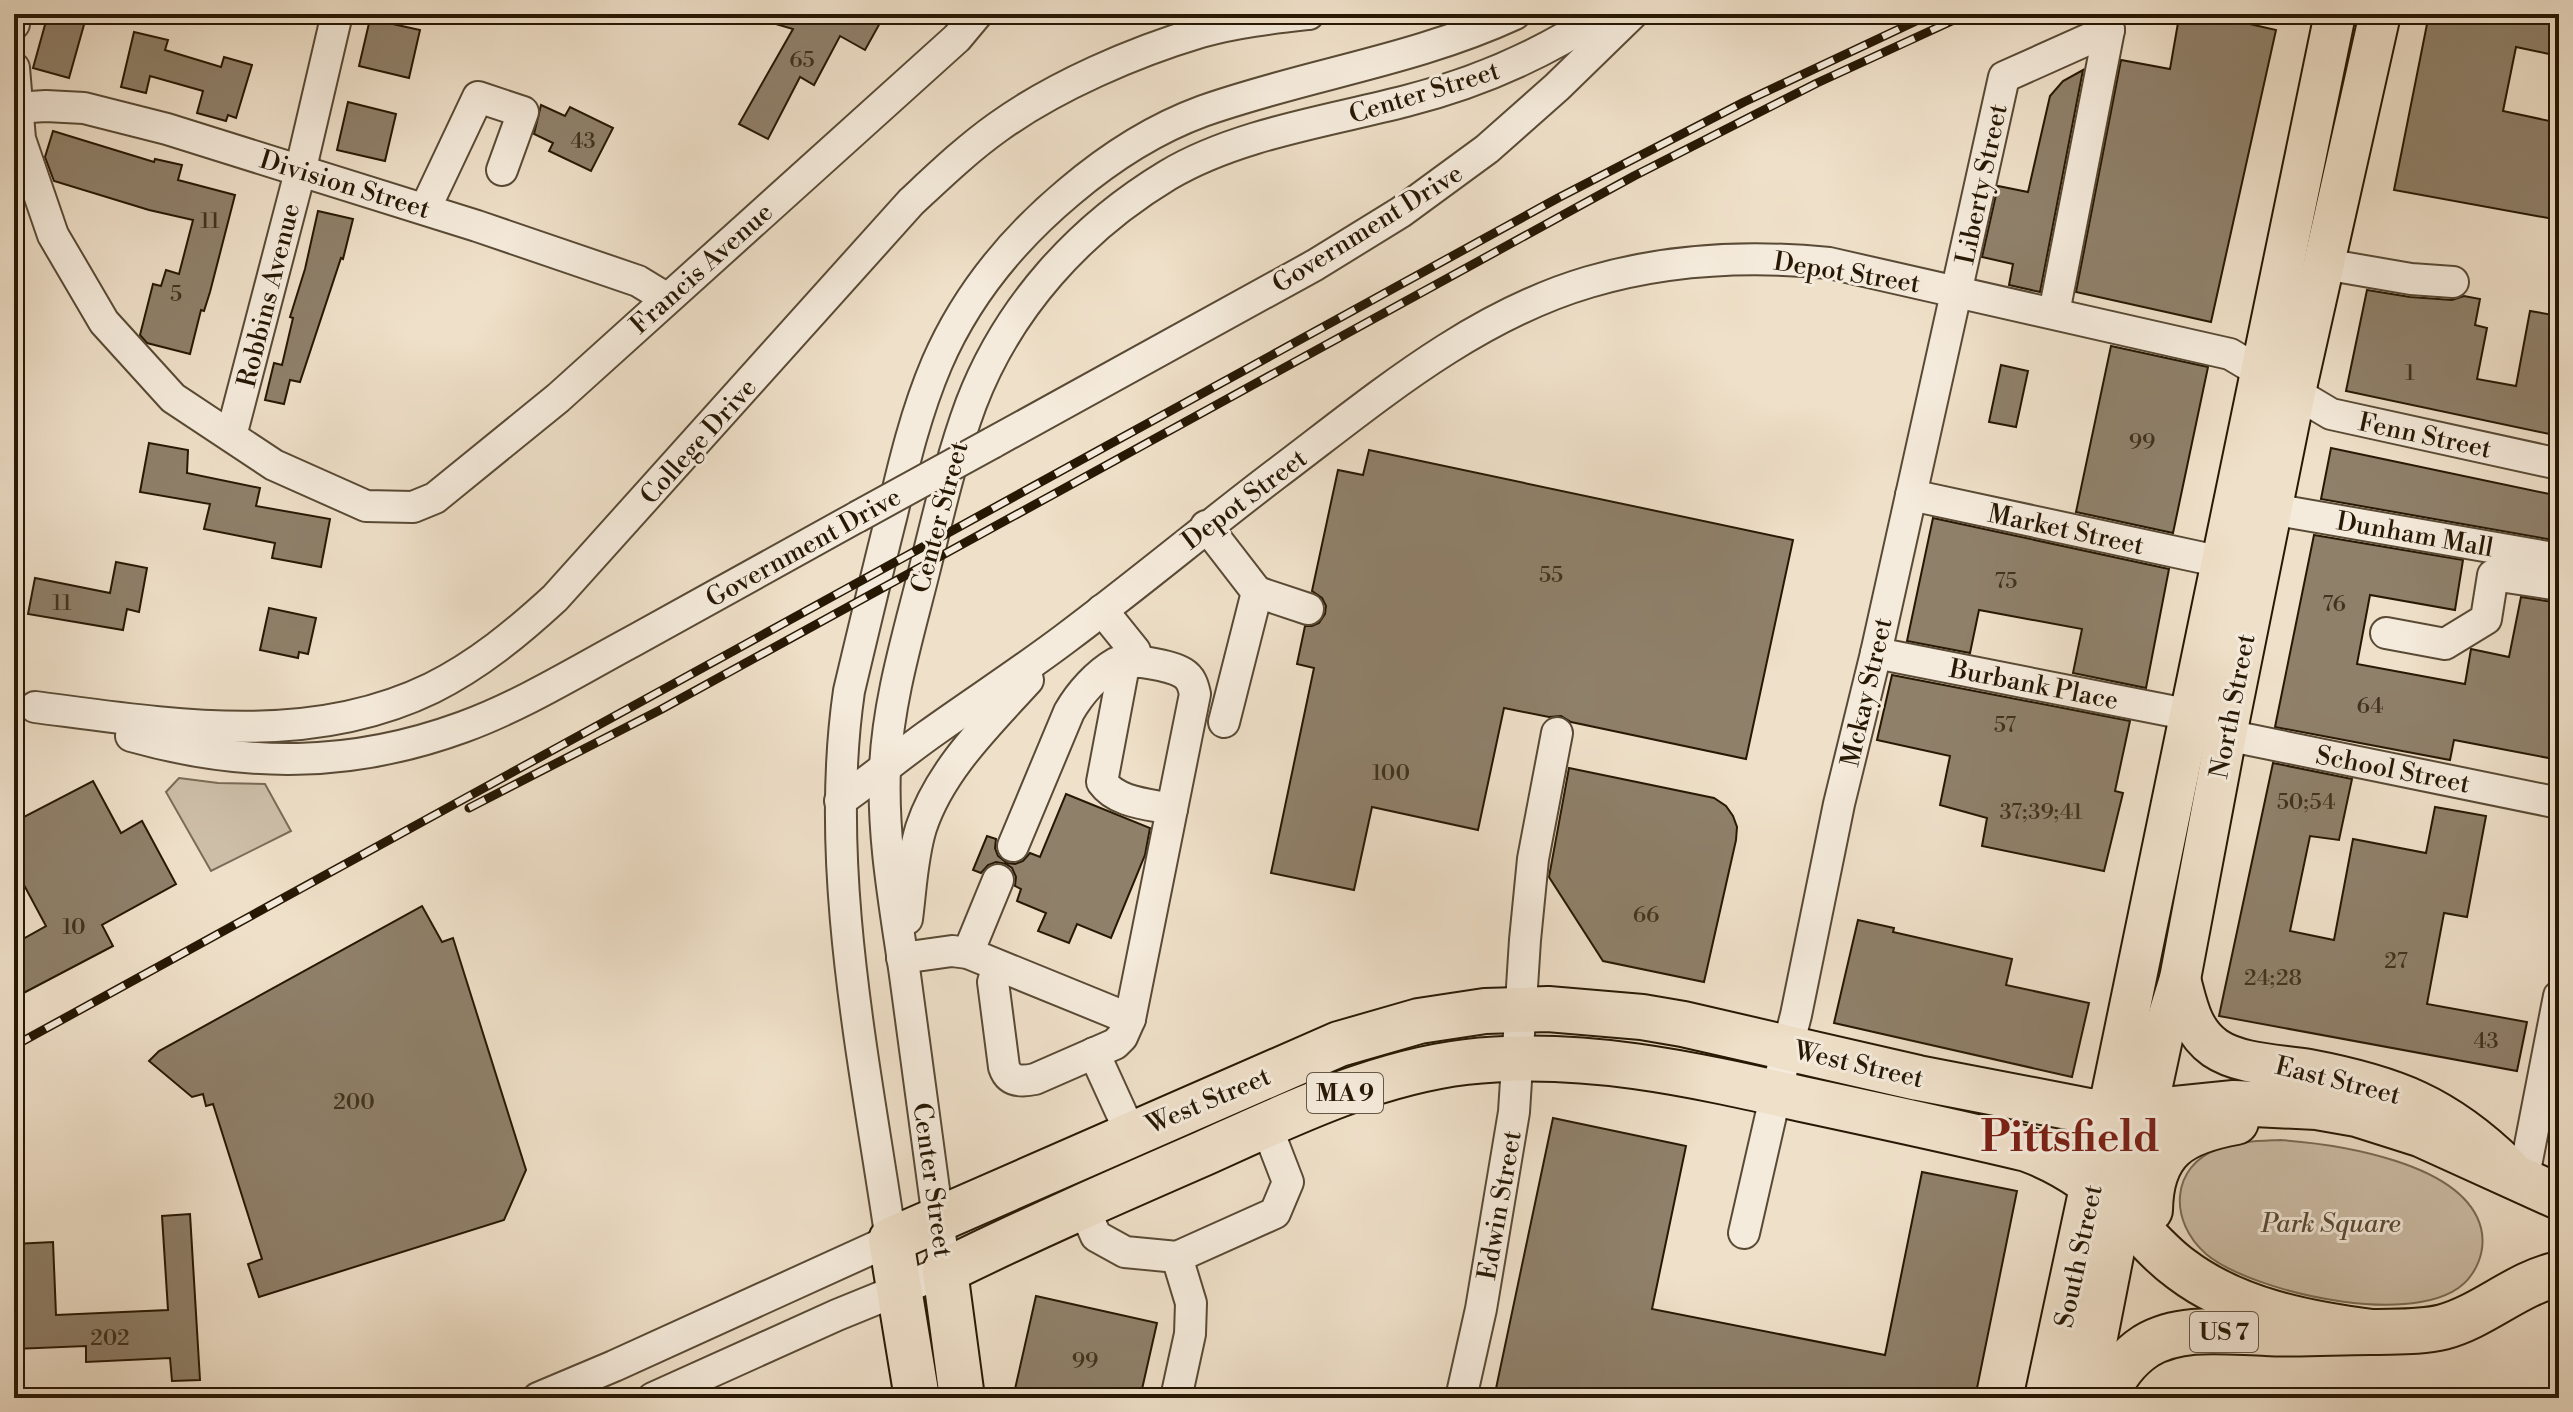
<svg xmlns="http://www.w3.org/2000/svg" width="2573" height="1412" font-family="'Libre Bodoni',serif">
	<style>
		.green { fill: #cdbea8; stroke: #7a6b56; stroke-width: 2 }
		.building { fill: #8f806a; stroke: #271804; stroke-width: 2 }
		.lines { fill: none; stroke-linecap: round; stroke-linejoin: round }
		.minor-casing { stroke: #594a35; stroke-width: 34 }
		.major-casing { stroke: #271804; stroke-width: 44 }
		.highway-casing { stroke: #271804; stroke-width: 48 }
		.minor { stroke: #f5ebdc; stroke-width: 30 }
		.major { stroke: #efe0c9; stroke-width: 40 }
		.highway { stroke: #efe0c9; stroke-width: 44 }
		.rail-casing { stroke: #271804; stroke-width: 9 }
		.rail { stroke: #f5ebdc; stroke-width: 6; stroke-dasharray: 18; stroke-linecap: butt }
		.minor-bridge-casing { stroke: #594a35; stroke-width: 34; stroke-linecap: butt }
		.minor-bridge { stroke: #f5ebdc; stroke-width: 30 }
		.labels { text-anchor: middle; stroke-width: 6; stroke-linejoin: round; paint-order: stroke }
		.number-label { font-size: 22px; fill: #41321e }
		.shield { fill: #f5ebdc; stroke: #655745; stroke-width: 2 }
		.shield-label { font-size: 24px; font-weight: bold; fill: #271804 }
		.street-label { font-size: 26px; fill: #271804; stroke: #f5ebdc }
		.park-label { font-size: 26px; font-style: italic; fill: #594a35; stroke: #f5ebdc }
		.town-label { font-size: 42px; font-weight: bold; fill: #7a1f14; stroke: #f5ebdc }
	</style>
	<rect width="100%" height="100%" fill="#efe0c9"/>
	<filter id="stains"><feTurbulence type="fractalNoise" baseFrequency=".0025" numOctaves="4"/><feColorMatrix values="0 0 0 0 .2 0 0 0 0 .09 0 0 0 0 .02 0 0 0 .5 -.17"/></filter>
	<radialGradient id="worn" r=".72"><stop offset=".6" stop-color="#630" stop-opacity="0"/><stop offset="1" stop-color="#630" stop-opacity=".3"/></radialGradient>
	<g class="green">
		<path d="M179,778L218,783L265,784L291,831L211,871L166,792Z"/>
		<path d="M2280,1140C2336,1144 2464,1162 2481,1228C2485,1244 2481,1261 2472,1274C2433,1335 2252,1293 2206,1254C2169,1222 2169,1166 2220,1148C2240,1141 2260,1141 2280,1140Z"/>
	</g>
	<g class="building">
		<path d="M48,14H87L69,78L33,68Z"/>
		<path d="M760,14H864L880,23L865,50L840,36L814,85L800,77L768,139L739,124L793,29L759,19Z"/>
		<path d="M2429,14H2557L2549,54L2516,47L2503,111L2559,123V220L2394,190Z"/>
		<path d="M2219,17L2276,30L2211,322L2076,292L2121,60L2170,69L2178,23Z"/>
		<path d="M370,19L420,30L409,78L359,66Z"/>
		<path d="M134,32L168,40L165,50L221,67L224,57L252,65L236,118L228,115L226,121L197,113L203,91L150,76L146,93L121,87Z"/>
		<path d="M2083,70L2040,292L2009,285L2013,264L1982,257L1998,186L2028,192L2050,96L2063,81Z"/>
		<path d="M348,102L396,114L385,161L337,150Z"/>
		<path d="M541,105L565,116L570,107L613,128L591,171L549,151L553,143L534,134Z"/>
		<path d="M53,131L154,162L155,159L182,165L178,180L235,195L210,292L204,311L201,310L190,354L147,343L140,335L153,284L161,286L166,270L179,274L193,220L149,210L54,181L45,157Z"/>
		<path d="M318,211L353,219L343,259L341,258L300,382L290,380L284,404L265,400L274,363L282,365L293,318L290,317L305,269Z"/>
		<path d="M2367,290L2410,297L2452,300L2464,296L2480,299L2475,325L2487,328L2477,379L2516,386L2530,311L2559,316V436L2346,391Z"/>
		<path d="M2111,346L2208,367L2173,533L2076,512Z"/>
		<path d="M2001,365L2028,371L2016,427L1989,422Z"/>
		<path d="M149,443L188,450L187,473L260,488L256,506L330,519L321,567L272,558L275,543L204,529L210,504L140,492Z"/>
		<path d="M2331,448L2559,496V541L2321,499Z"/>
		<path d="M1369,450L1793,540L1746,759L1571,722L1561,716L1549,717L1504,708L1478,830L1372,807L1354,890L1271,873L1314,668L1297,664L1305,626H1312L1319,623L1325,614L1326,606L1322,598L1312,591L1338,470L1363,475Z"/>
		<path d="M1933,518L2169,569L2146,688L2073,673L2082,629L1979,610L1970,653L1907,641Z"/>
		<path d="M2314,535L2463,560L2455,610L2370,595L2357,664L2465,684L2471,649L2509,657L2521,597L2559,603V760L2454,740L2450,760L2275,727Z"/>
		<path d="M116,562L147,568L139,612L127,609L123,630L28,614L35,578L110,593Z"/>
		<path d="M269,608L316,618L308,654L299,652L298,658L260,650Z"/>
		<path d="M1892,675L2130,721L2115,791L2123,793L2104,871L1982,846L1987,818L1940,805L1950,756L1877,740Z"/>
		<path d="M2273,763L2352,779L2339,840L2310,836L2290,931L2334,940L2353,839L2426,853L2435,807L2486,816L2467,917L2444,913L2427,1004L2527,1022L2517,1071L2219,1016Z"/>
		<path d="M1569,768L1714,798L1726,806L1733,816L1737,827L1736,840L1704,982L1603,961L1549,877Z"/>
		<path d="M93,781L121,833L142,821L176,884L102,925L113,946L14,998V944L46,926L24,885L14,890V822Z"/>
		<path d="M1066,794L1150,828L1145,855L1111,938L1077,924L1069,943L1038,931L1046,913L1017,901L1021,889L1015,886L1016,877L1012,868L1006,864L996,862L988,865L981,873L973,870L987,836L996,839L995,848L998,856L1007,863L1015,864L1023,861L1030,853L1040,857Z"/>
		<path d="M422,906L442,942L453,938L526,1170L504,1220L259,1297L248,1264L262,1259L213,1104L206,1106L203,1094L192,1097L149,1061L159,1051Z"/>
		<path d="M1858,920L1894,928L1893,932L2012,959L2006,985L2089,1003L2072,1077L1834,1023Z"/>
		<path d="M1553,1118L1686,1146L1652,1309L1885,1355L1922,1172L2017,1191L1975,1398H1494Z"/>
		<path d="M190,1214L200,1380L172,1381L170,1358L86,1362V1346L14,1349V1244L53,1242L56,1315L168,1310L162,1216Z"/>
		<path d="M1036,1296L1157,1323L1140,1398H1013Z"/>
	</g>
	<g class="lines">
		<defs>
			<g id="minor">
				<path d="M14,24L15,14"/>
				<path d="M14,68L20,139L53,235L104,322L173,398L274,465L366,506L413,507L435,498L558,398L957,38L977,14"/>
				<path d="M14,108L46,106L84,108L167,129L477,226L638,281L666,298"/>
				<path d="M425,209L478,97L523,112L502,170"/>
				<path d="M2324,264L2411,279L2453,282"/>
				<path d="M2054,313L2109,30"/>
				<path d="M231,436L300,172L337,14"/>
				<path d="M992,443L1315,265L1401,212L1487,149L1557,87L1632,14"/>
				<path d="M1911,495L2222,562"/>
				<path d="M2272,509L2559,559"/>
				<path d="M1206,526L1257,592L1224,722"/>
				<path d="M1257,592L1308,609"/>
				<path d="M1102,610L1135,651L1138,662"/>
				<path d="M2386,633L2445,644L2486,619L2493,575L2559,585"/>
				<path d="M1876,653L2191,715"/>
				<path d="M1125,660L1102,782C1117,803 1148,804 1172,809"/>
				<path d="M35,707C167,724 307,749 432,688C478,665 517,633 555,598L911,202C939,176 967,149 998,127C1055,86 1134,52 1201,32C1236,22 1273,18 1309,14"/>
				<path d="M2226,735L2559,803"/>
				<path d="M131,736C245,768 351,768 463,727C523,705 579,670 635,640C709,599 783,558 857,517"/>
				<path d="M840,801C870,780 898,757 927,736C973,703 1021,672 1066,638C1137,585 1205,528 1276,474C1373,401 1470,317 1589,282C1667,259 1748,255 1829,263L2230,354L2331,414L2559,464"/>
				<path d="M907,919C911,889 912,857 921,828C940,770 988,724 1028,680"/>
				<path d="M968,953L998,880"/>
				<path d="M902,958L952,951L968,953L1130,1019"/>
				<path d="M998,966L993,982L1004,1067C1009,1082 1021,1082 1035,1079L1115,1044L1122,1037L1130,1019L1195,694C1193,685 1191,678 1183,673C1172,666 1127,657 1116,663C1097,674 1080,693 1069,712L1013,846"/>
				<path d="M1094,1053L1131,1134"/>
				<path d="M2523,1181L2559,996"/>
				<path d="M1083,1206L1096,1236L1125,1252L1177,1257L1275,1213L1288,1182L1266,1125"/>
				<path d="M1744,1233L1776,1093L1796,1015L1839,804L1876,653L2004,77L2109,30"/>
				<path d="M538,1398L614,1366L891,1240C865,1063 823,869 849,691C863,632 877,573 892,514C904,463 916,412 937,363C966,296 1014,238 1069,192C1109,158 1154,129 1203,111C1308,74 1413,61 1515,14"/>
				<path d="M653,1398L837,1315L945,1271C931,1173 918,1074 905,975C895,906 882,837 885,768C888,701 908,636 924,572C938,516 951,458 971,404C1008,307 1080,228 1168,175C1237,134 1329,121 1406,101C1477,83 1542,55 1603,14"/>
				<path d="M1176,1398L1190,1334L1191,1303L1177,1257"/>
				<path d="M1461,1398L1481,1309L1514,1112L1525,940L1533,859L1557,733"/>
			</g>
			<g id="major">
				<path d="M2180,979C2187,1005 2191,1031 2215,1048C2240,1065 2280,1065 2309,1070C2394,1086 2446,1106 2508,1167"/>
				<path d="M2108,1113L2335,14"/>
				<path d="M2146,1113L2163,1034L2180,979L2226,735L2295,392L2380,14"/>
			</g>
			<g id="highway">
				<path d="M2150,1210C2151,1149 2181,1132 2236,1122"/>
				<path d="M917,1398L891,1240L1339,1044L1419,1021L1485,1011L1548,1009L1642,1017L1683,1024L1918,1078L2089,1111L2126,1114L2234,1103L2317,1107L2357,1114L2420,1134L2559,1197"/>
				<path d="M962,1398L945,1271C1030,1229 1117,1191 1204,1153C1288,1115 1374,1073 1466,1062C1580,1049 1692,1074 1802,1099C1877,1115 1952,1131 2027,1149C2065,1163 2095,1183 2124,1213C2142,1232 2159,1253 2181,1269C2235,1310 2307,1324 2372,1332"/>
				<path d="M2047,1398L2108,1113"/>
				<path d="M2083,1398L2120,1209L2146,1113"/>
				<path d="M2105,1398C2114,1376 2126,1359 2146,1346C2181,1325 2226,1332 2266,1333C2300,1335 2335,1332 2370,1332C2394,1331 2419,1333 2443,1327C2484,1316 2517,1283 2559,1274"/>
			</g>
		</defs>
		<use href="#minor" class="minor-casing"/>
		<use href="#major" class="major-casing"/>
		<use href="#highway" class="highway-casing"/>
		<use href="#minor" class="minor"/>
		<use href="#major" class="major"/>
		<use href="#highway" class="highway"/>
		<defs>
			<g id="rail">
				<path d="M469,808L660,710L1634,176L1817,83L1967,14"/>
				<path d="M14,1046L1558,198L1744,102L1931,14"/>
			</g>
		</defs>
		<use href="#rail" class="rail-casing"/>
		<use href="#rail" class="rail"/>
		<defs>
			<path id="minor-bridge" d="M857,517L992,443"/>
		</defs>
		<use href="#minor-bridge" class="minor-bridge-casing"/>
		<use href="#minor-bridge" class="minor-bridge"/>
	</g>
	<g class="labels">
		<g class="number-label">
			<text x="802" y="67">65</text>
			<text x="583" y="148">43</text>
			<text x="210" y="228">11</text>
			<text x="176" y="301">5</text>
			<text x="2410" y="380">1</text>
			<text x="2142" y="449">99</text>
			<text x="1551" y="582">55</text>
			<text x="2006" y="588">75</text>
			<text x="62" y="610">11</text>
			<text x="2334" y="611">76</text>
			<text x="2370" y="713">64</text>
			<text x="2005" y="732">57</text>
			<text x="1391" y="780">100</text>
			<text x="2306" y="809">50;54</text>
			<text x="2041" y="819">37;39;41</text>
			<text x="1646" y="922">66</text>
			<text x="74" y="934">10</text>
			<text x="2396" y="968">27</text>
			<text x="2273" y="985">24;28</text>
			<text x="2486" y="1048">43</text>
			<text x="354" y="1109">200</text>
			<text x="110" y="1345">202</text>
			<text x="1085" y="1368">99</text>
		</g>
		<g class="shield">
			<rect x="1307" y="1073" width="76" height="40" rx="6"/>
			<rect x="2190" y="1312" width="68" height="40" rx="6"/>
		</g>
		<g class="shield-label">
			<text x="1345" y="1101">MA 9</text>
			<text x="2224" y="1340">US 7</text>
		</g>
		<g class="street-label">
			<text transform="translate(1424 92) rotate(-17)" y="9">Center Street</text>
			<text transform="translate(345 184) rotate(17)" y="9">Division Street</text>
			<text transform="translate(1981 184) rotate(-78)" y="9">Liberty Street</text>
			<text transform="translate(1367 228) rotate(-32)" y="9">Government Drive</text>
			<text transform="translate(701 268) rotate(-42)" y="9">Francis Avenue</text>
			<text transform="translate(1847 272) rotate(9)" y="9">Depot Street</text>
			<text transform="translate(268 295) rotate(-76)" y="9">Robbins Avenue</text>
			<text transform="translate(2425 435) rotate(12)" y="9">Fenn Street</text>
			<text transform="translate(698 441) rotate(-48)" y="9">College Drive</text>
			<text transform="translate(1244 499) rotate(-37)" y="9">Depot Street</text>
			<text transform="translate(939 517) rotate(-75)" y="9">Center Street</text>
			<text transform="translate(2066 529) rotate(12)" y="9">Market Street</text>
			<text transform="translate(2415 534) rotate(10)" y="9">Dunham Mall</text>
			<text transform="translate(803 547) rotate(-29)" y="9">Government Drive</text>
			<text transform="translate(2034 684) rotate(11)" y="9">Burbank Place</text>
			<text transform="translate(1866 692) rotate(-77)" y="9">Mckay Street</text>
			<text transform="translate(2232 706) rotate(-79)" y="9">North Street</text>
			<text transform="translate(2393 769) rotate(11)" y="9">School Street</text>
			<text transform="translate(1859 1064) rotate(13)" y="9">West Street</text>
			<text transform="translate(2338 1080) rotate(14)" y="9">East Street</text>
			<text transform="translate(1208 1100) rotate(-23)" y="9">West Street</text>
			<text transform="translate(933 1180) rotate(82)" y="9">Center Street</text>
			<text transform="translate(1499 1205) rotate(-80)" y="9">Edwin Street</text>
			<text transform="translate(2078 1256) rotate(-78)" y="9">South Street</text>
		</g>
		<g class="park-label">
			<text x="2331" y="1232">Park Square</text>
		</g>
		<g class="town-label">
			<text x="2070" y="1151">Pittsfield</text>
		</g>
	</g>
	<rect width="2573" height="1412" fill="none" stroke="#efe0c9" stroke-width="48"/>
	<rect x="16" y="16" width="2541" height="1380" fill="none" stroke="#271804" stroke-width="4"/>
	<rect x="24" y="24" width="2525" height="1364" fill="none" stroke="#271804" stroke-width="2"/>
	<rect width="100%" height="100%" filter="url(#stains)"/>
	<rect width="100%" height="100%" fill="url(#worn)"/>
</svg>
